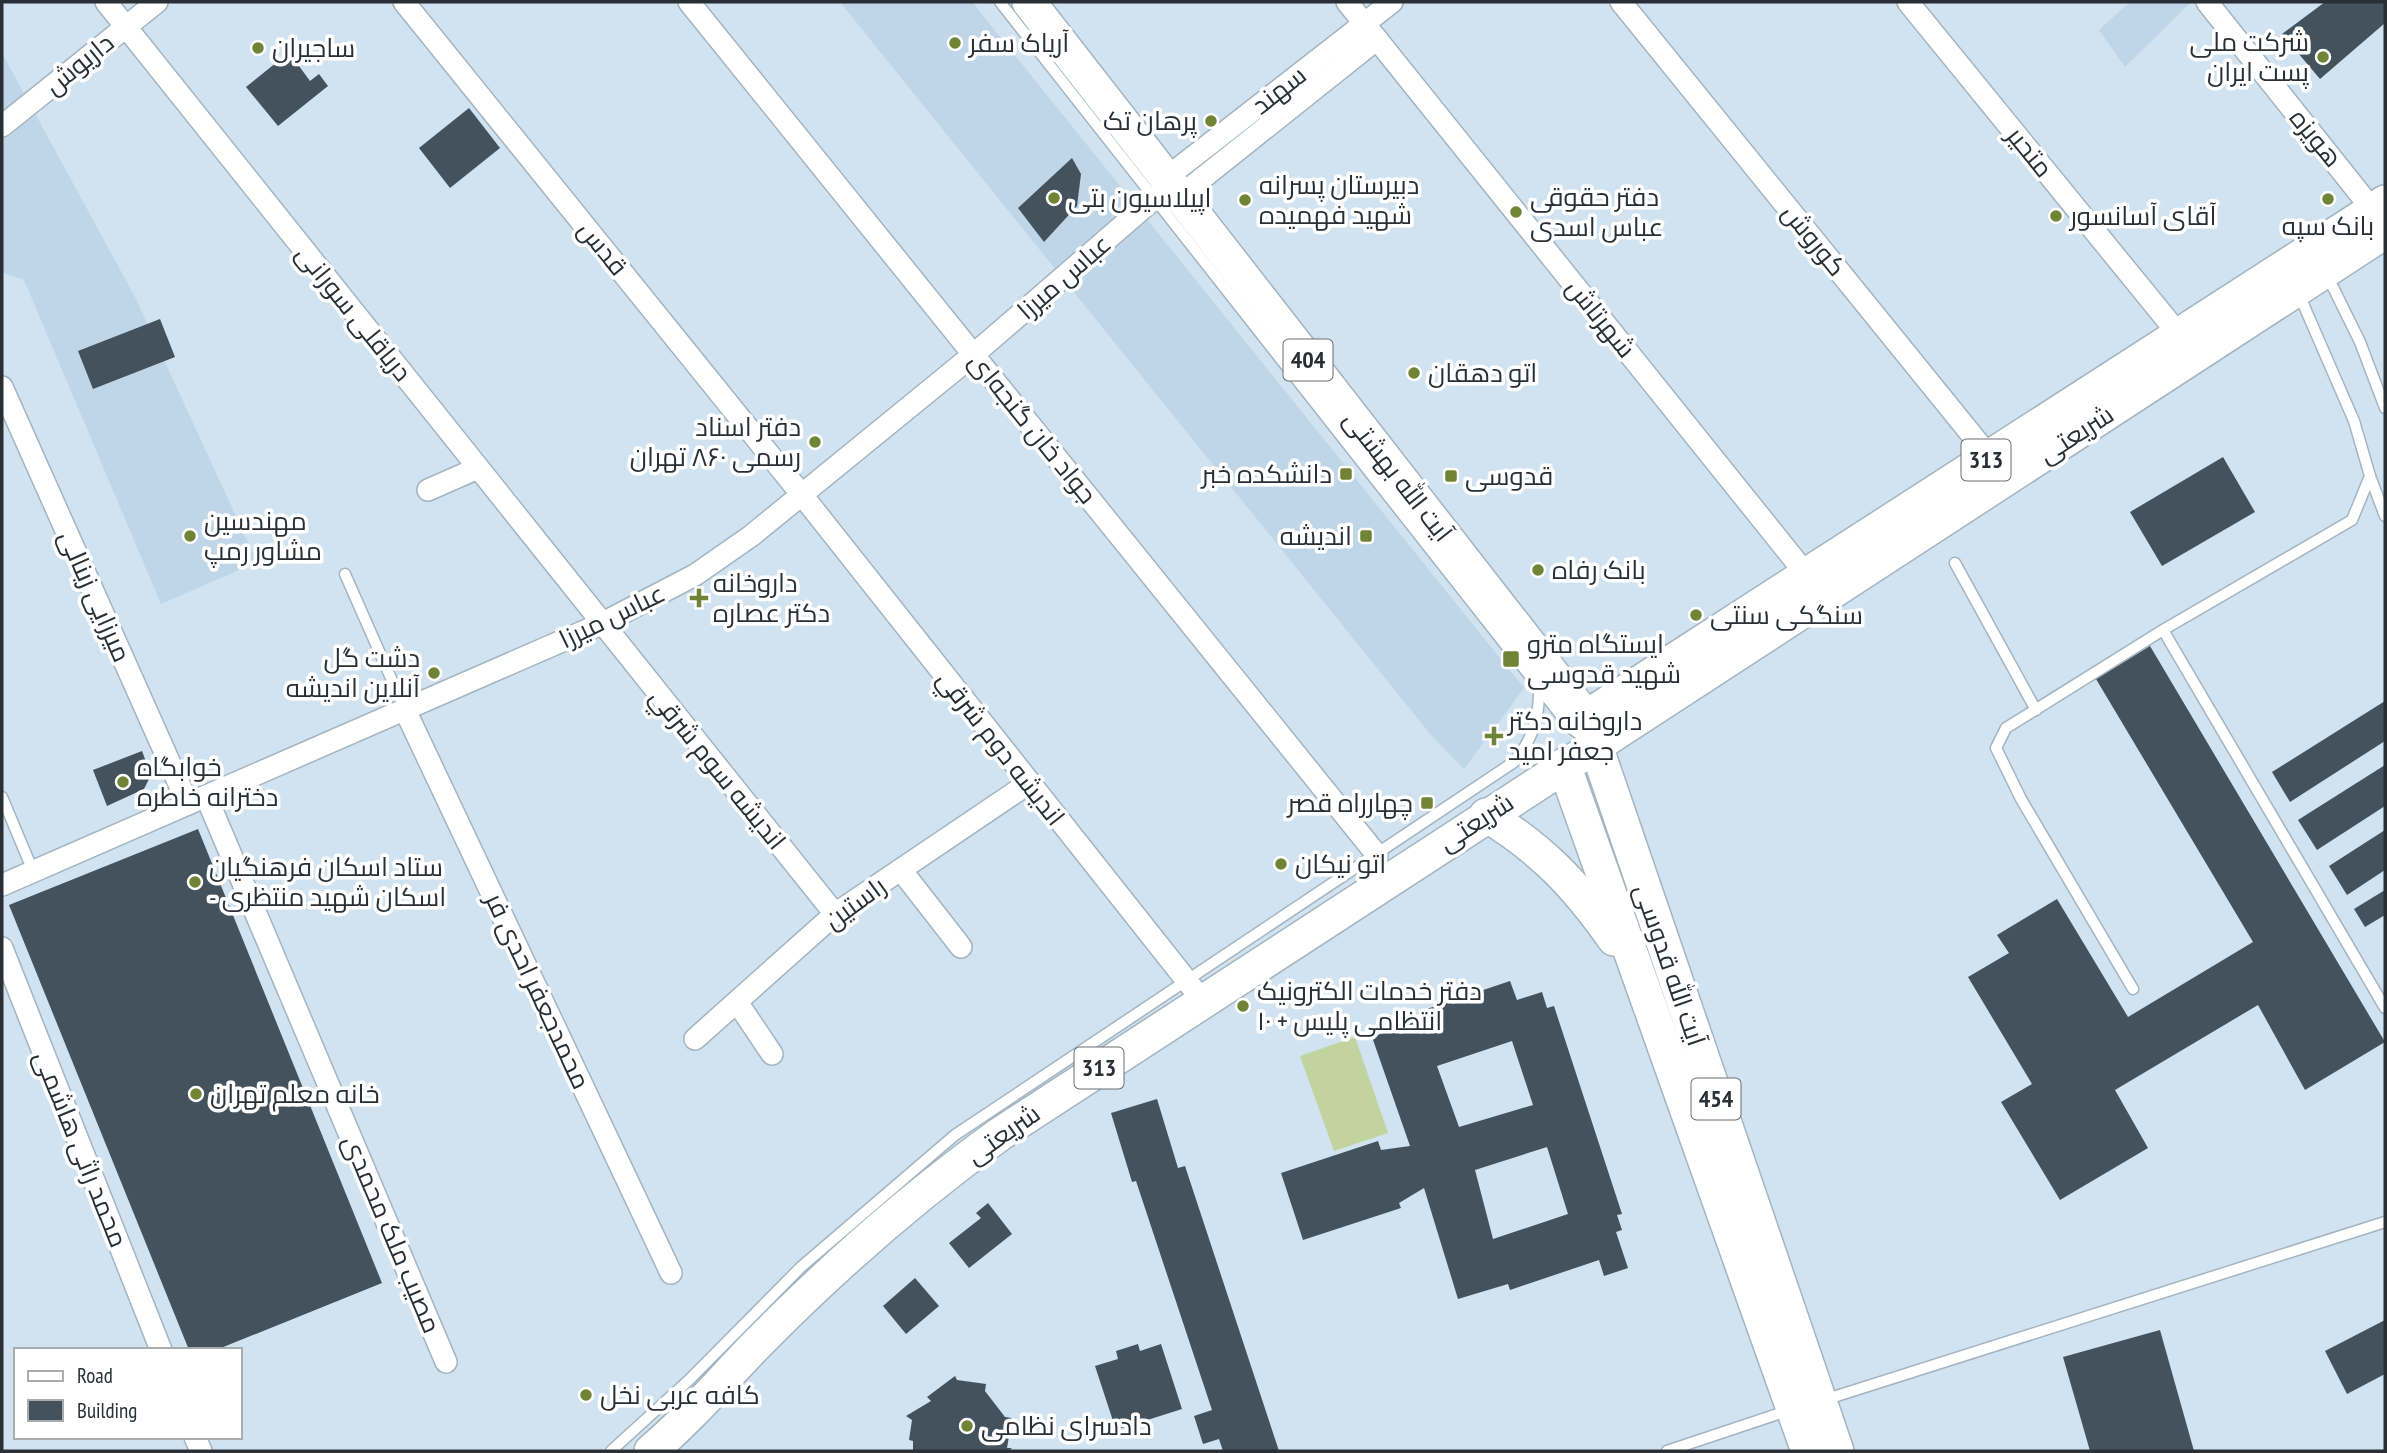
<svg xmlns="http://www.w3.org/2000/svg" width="2387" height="1453" font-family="'PT Sans Narrow',Cairo,sans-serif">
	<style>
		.built { fill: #bfd5e8 }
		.green { fill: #c3d3a0 }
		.building { fill: #43525d; fill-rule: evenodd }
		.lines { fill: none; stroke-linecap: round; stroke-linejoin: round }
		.lane-casing { stroke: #a4b4c1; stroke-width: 13 }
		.street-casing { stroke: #a4b4c1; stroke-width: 24 }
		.primary-casing { stroke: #a4b4c1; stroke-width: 36 }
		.lane { stroke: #fff; stroke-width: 10 }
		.street { stroke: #fff; stroke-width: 21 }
		.primary { stroke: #fff; stroke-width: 33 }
		.poi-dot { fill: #6f8434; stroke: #fff; stroke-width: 2.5 }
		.labels { text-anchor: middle; stroke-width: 7; stroke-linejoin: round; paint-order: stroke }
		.shield { fill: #fff; stroke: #696d72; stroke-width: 2 }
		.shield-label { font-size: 24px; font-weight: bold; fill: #292f35 }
		.poi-label { font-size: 26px; fill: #292f35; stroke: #fff; text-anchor: start }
		.street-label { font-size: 26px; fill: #292f35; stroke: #fff }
	</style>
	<rect width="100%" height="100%" fill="#d1e2f0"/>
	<g class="built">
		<path d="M840,2H972L1524,688L1464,769L1431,735Z"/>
		<path d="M2130,2H2191L2125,67L2099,30Z"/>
		<path d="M2,53L135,297L257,562L161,604L24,280L2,272Z"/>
	</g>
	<path class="green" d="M1355,1037L1388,1133L1334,1151L1300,1056Z"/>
	<g class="building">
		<path d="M2325,2H2385V23L2320,79L2282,34Z"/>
		<path d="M297,46L307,59L299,66L310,81L319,74L328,86L278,126L246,87Z"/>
		<path d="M469,108L500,148L450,188L419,148Z"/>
		<path d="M1072,158L1081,174L1077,206L1044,242L1018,208Z"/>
		<path d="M160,319L175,357L93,389L78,351Z"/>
		<path d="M2223,457L2255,512L2162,566L2130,512Z"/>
		<path d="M2150,646L2385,1042L2305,1090L2258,1005L2115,1090L2148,1148L2060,1200L2001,1102L2032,1084L1968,977L2009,953L1997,935L2057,899L2128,1017L2253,942L2096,679Z"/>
		<path d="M2385,701V741L2290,802L2272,772Z"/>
		<path d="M142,751L151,775L144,789L107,806L93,770Z"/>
		<path d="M2385,765V806L2317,850L2298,820Z"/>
		<path d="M198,829L382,1283L216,1350H189L9,905Z"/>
		<path d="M2385,830V870L2347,895L2329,866Z"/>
		<path d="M2385,890V915L2365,927L2354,909Z"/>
		<path d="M1510,981L1517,1000L1542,992L1547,1008L1554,1006L1622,1214L1617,1215L1622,1230L1616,1232L1628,1268L1604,1276L1599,1260L1510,1290L1508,1284L1458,1299L1424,1188L1399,1203L1401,1208L1303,1240L1281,1173L1378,1141L1381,1150L1410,1146L1372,1037L1420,1020L1418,1012ZM1512,1041L1533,1105L1459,1127L1437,1066ZM1547,1147L1568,1214L1493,1239L1475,1170Z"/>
		<path d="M1157,1099L1178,1168L1185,1166L1279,1451H1223L1219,1439L1203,1444L1194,1416L1212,1410L1136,1181L1132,1182L1111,1113Z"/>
		<path d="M988,1203L1012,1234L969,1268L949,1243L981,1218L976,1213Z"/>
		<path d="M915,1278L939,1306L906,1334L883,1306Z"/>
		<path d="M2385,1320V1374L2347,1394L2325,1351Z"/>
		<path d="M2160,1330L2194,1451H2090L2063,1357Z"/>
		<path d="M1138,1344L1140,1351L1161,1344L1182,1409L1116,1430L1095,1366L1118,1359L1116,1351Z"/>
		<path d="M955,1376L957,1380L986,1384L985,1391L1005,1417L1012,1418L1007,1448H1012L1008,1451H913V1441L909,1440L912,1420L906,1416L931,1401L927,1397Z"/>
	</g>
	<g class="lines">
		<defs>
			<g id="lane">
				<path d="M1000,2L1570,727L1583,737"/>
				<path d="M2326,273L2360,342L2385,408"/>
				<path d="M2298,292L2354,421L2370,476L2352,520L2163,630L2385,1008"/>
				<path d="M2370,476L2385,516"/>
				<path d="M1955,563L2036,710"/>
				<path d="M345,574L405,710"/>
				<path d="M2,797L33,871"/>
				<path d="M2133,989L2021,799L1996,748L2006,728L2163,630"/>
				<path d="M1824,1400L2385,1222"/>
				<path d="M611,1451L689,1380L801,1267L955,1135L1514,762C1533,740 1540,715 1539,687"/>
				<path d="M1667,1451L1790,1410"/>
			</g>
			<g id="street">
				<path d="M106,2L835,914"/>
				<path d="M404,2L802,495L1202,1000"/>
				<path d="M689,2L1377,855"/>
				<path d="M1347,2L1814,584"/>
				<path d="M1621,2L1997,466"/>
				<path d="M1908,2L2185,342"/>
				<path d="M2207,2L2372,209"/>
				<path d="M2,126L157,2"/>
				<path d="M1166,178L1392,2"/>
				<path d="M1180,196L1377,39"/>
				<path d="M2,387L188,804"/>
				<path d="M428,490L478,468"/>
				<path d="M405,710L671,1273"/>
				<path d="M206,796L446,1362"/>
				<path d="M901,870L961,947"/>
				<path d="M2,885L601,624L695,575L751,536L973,355L1171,184"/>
				<path d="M2,948L161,1350"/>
				<path d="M737,1002L772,1054"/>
				<path d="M695,1039L835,914L1029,783"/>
				<path d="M195,1437L201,1451"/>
			</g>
			<g id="primary">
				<path d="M1029,2L1586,717L1837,1451"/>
				<path d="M1586,717L2385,202"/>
				<path d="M1564,765L1808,1451"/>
				<path d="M1486,815C1543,850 1576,885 1614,939"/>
				<path d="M651,1451C690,1418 722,1380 757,1344C832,1268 914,1196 1000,1134L2385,232"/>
			</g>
		</defs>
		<use href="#lane" class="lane-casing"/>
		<use href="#street" class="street-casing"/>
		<use href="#primary" class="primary-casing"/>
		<use href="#lane" class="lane"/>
		<use href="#street" class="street"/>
		<use href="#primary" class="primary"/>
	</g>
	<g class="poi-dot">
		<circle cx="955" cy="43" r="7"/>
		<circle cx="258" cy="48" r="7"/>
		<circle cx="2323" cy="57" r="7"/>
		<circle cx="1211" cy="121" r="7"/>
		<circle cx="1054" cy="198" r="7"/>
		<circle cx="2328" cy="199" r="7"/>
		<circle cx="1245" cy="200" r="7"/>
		<circle cx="1516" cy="212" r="7"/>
		<circle cx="2056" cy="216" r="7"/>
		<circle cx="1414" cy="373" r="7"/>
		<circle cx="815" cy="442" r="7"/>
		<rect x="1339" y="467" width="14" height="14" rx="3.5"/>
		<rect x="1444" y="469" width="14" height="14" rx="3.5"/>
		<circle cx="190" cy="536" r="7"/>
		<rect x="1359" y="529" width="14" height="14" rx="3.5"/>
		<circle cx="1538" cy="570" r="7"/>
		<path d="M695.5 587.5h7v7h7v7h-7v7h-7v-7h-7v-7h7z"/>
		<circle cx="1696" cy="615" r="7"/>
		<rect x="1502" y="650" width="18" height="18" rx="3.5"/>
		<circle cx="434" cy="673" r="7"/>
		<path d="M1490.5 725.5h7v7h7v7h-7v7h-7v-7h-7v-7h7z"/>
		<circle cx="123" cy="782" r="7"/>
		<rect x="1420" y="796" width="14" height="14" rx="3.5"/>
		<circle cx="1281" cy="864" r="7"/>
		<circle cx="195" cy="882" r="7"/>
		<circle cx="1243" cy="1006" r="7"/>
		<circle cx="196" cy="1094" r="7"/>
		<circle cx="586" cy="1395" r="7"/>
		<circle cx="967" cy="1426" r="7"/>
	</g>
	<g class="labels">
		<g class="shield">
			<rect x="1283.5" y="339.5" width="49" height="41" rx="5"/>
			<rect x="1961.5" y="439.5" width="49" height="41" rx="5"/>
			<rect x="1074.5" y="1047.5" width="49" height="41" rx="5"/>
			<rect x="1691.5" y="1078.5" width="49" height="41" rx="5"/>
		</g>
		<g class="shield-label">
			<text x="1308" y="368">404</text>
			<text x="1986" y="468">313</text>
			<text x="1099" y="1076">313</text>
			<text x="1716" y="1107">454</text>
		</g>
		<g class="poi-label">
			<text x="2309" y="51" text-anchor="end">شرکت ملی<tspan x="2309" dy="30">پست ایران</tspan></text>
			<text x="969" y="52">آریاک سفر</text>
			<text x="272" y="57">ساجیران</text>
			<text x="1197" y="130" text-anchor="end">پرهان تک</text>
			<text x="1259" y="194">دبیرستان پسرانه<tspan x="1259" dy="30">شهید فهمیده</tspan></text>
			<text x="1530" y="206">دفتر حقوقی<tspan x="1530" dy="30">عباس اسدی</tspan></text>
			<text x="1068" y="207">اپیلاسیون بتی</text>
			<text x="2070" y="225">آقای آسانسور</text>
			<text x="2328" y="235" text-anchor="middle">بانک سپه</text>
			<text x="1428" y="382">اتو دهقان</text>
			<text x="801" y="436" text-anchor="end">دفتر اسناد<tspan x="801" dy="30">رسمی ۸۶۰ تهران</tspan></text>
			<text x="1332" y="483" text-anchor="end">دانشکده خبر</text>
			<text x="1465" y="485">قدوسی</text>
			<text x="204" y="530">مهندسین<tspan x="204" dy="30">مشاور رمپ</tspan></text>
			<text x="1352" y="545" text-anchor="end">اندیشه</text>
			<text x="1552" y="579">بانک رفاه</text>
			<text x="713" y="592">داروخانه<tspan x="713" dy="30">دکتر عصاره</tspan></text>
			<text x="1710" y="624">سنگکی سنتی</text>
			<text x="1527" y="653">ایستگاه مترو<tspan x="1527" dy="30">شهید قدوسی</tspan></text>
			<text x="420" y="667" text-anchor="end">دشت گل<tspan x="420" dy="30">آنلاین اندیشه</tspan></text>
			<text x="1508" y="730">داروخانه دکتر<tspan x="1508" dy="30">جعفر امید</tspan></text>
			<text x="137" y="776">خوابگاه<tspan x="137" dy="30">دخترانه خاطره</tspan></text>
			<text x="1413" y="812" text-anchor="end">چهارراه قصر</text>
			<text x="1295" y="873">اتو نیکان</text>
			<text x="209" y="876">ستاد اسکان فرهنگیان<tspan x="209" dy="30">- اسکان شهید منتظری</tspan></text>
			<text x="1257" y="1000">دفتر خدمات الکترونیک<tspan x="1257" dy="30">انتظامی پلیس + ۱۰</tspan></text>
			<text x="210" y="1103">خانه معلم تهران</text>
			<text x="600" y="1404">کافه عربی نخل</text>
			<text x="981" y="1435">دادسرای نظامی</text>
		</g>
		<g class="street-label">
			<text transform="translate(79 64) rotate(-39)" y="9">داریوش</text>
			<text transform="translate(1279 90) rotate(-38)" y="9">سهند</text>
			<text transform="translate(2316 138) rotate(51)" y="9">هویزه</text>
			<text transform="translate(2030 152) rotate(51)" y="9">متحیر</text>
			<text transform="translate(1814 240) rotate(51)" y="9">کوروش</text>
			<text transform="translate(603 248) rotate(51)" y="9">قدس</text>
			<text transform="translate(1064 277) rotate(-41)" y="9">عباس میرزا</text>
			<text transform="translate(354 313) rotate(51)" y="9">دریاقلی سورانی</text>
			<text transform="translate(1601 318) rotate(51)" y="9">شهرتاش</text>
			<text transform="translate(1033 428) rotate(51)" y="9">جواد خان گنجه‌ای</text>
			<text transform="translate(2076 434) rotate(-33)" y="9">شریعتی</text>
			<text transform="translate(1398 476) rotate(52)" y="9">آیت الله بهشتی</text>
			<text transform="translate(95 596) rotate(66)" y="9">میرزایی زینالی</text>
			<text transform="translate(612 616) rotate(-26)" y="9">عباس میرزا</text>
			<text transform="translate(1001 748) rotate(52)" y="9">انديشه دوم شرقي</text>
			<text transform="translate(718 769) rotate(51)" y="9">اندیشه سوم شرقي</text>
			<text transform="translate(1476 822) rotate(-33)" y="9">شریعتی</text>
			<text transform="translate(855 903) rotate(-36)" y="9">راستین</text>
			<text transform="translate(1670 965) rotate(71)" y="9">آیت الله قدوسی</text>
			<text transform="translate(538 991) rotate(65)" y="9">محمدجعفر احدی فر</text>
			<text transform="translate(1003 1134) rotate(-35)" y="9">شریعتی</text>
			<text transform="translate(81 1149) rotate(68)" y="9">محمد راثی هاشمی</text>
			<text transform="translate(392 1234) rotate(67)" y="9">مصیب ملک محمدی</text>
		</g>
	</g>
	<rect width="2387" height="1453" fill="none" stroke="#292f35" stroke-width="7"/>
	<rect x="14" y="1348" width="228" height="91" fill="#ffffff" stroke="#a9acae" stroke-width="2"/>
	<rect x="28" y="1371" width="35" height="10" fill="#ffffff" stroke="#a9acae" stroke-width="2"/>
	<text x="77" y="1383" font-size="21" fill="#292f35">Road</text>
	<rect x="28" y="1400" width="35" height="21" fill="#43525d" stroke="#a9acae" stroke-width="2"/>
	<text x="77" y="1418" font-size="21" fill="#292f35">Building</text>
</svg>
